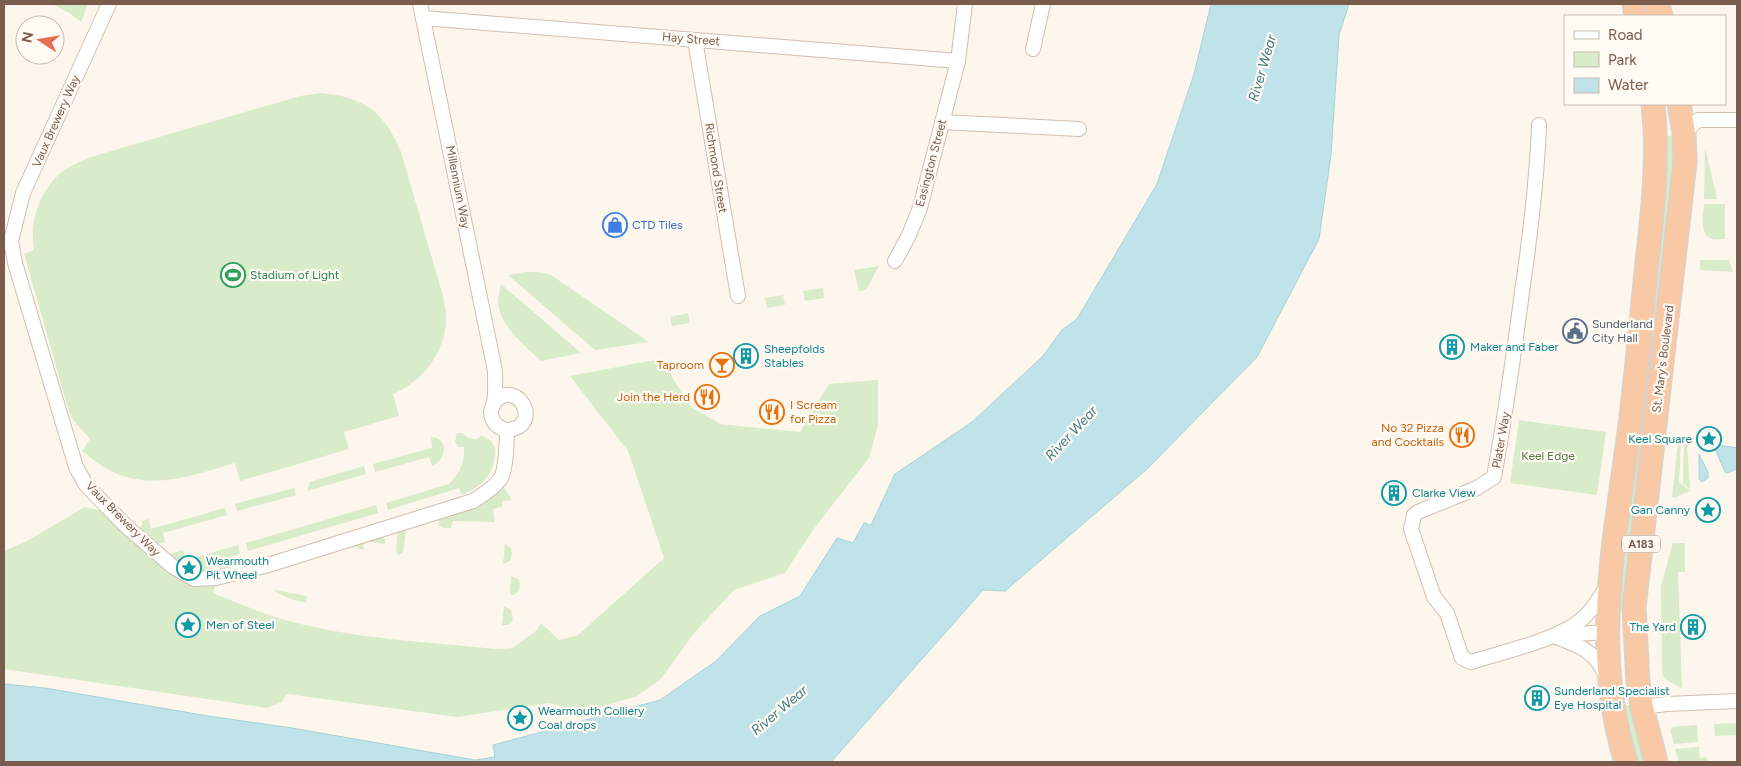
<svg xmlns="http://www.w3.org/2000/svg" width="1741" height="766" font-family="Figtree,sans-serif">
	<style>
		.green { fill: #d8ecc9 }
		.water { fill: #bfe3e8; stroke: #a5d3da }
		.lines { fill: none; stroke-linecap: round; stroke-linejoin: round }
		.minor-casing { stroke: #d1beb0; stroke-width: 16 }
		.trunk-casing { stroke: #dad1cd; stroke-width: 25 }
		.minor { stroke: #fff; stroke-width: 14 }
		.trunk { stroke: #f9c8a4; stroke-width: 22 }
		.labels { text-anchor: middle; stroke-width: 4.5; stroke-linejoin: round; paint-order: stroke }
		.shield { fill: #fffaf3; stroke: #a28b7f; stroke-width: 1 }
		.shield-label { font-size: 11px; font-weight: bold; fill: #7a5c4d }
		.street-label { font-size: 12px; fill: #7a5c4d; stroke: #fffaf3 }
		.shop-label { font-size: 12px; fill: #366cbe; stroke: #fffaf3; text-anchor: start }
		.leisure-label { font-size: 12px; fill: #27864d; stroke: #fffaf3; text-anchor: start }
		.service-label { font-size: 12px; fill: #4e5e75; stroke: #fffaf3; text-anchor: start }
		.culture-label { font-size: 12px; fill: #0d838f; stroke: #fffaf3; text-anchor: start }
		.food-label { font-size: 12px; fill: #c56008; stroke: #fffaf3; text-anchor: end }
		.park-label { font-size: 12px; fill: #537a41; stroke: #fffaf3 }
		.water-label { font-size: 14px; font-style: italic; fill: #437c86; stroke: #fffaf3 }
	</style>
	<rect width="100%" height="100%" fill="#fdf6ec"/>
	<g class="green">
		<path d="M52,4H88L81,22L71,14Z"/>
		<path d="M321,93C365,97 384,112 401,152L443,296C444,302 446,309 446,315C447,350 424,381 393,394L399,416L344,432L349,449L240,481L235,463C192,476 145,493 104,467C96,463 89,456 82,451L90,439L74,421L69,411L24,254L34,250C29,218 42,181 73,165C78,162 85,160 91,157L300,96Z"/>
		<path d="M1674,135V162L1648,410L1641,409C1649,361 1654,314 1659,265C1664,222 1668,179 1668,136Z"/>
		<path d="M1705,150L1706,151L1717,199H1704Z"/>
		<path d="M1704,204H1725V239C1722,239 1716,240 1712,239C1699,235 1703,214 1704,204Z"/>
		<path d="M1700,260H1729L1733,272L1700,270Z"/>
		<path d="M879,266L866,290L859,291L854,270Z"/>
		<path d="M525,272H539L551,275L649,342L595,350L508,275Z"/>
		<path d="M501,284L581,353L541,361C524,345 498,325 498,300C499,295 500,289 501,284Z"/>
		<path d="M823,288L824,298L805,301L803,291Z"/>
		<path d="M783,295L785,305L767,308L765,298Z"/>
		<path d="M688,313L690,323L672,326L670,317Z"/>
		<path d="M665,360L673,379L691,407L720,424L800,432L829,384L878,380V425L869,458L813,530L785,573L734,590L695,632L660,680L637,696L600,707L571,709L549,703L457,717L287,694L282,702L267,708L4,669V551L27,541L85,507L103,511L158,563L175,575L191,583L215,586L213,593C238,603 263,614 289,621C356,639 427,642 496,649L513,648L537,630L541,623L559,640L578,635L664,558L628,451L570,376L649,361Z"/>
		<path d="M1519,420L1606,432L1597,495L1510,483Z"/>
		<path d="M457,433H462C467,437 473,441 479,438L481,435C484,437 489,439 491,441C494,445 495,449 495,453C495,473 481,488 462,495L459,488L388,510L386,503L449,484C460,472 465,463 464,447H458L455,441Z"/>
		<path d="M1639,436L1646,437L1627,569L1625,610L1618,611L1619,576Z"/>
		<path d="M431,437C450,438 446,461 432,466L429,457L375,472L373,464L432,448Z"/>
		<path d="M1681,441L1679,482L1690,491L1674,498L1672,497L1678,443Z"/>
		<path d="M1684,442L1687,443L1690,489L1683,483Z"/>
		<path d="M364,466L366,474L307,491L310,482Z"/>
		<path d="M501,483L512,500L502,501V507L493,509L495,522L453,521L451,528H444L438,525L439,518Z"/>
		<path d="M294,488L296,495L237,511L235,504Z"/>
		<path d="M376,505L378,513L248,551L246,543Z"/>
		<path d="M225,508L227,515L163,533L165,542L155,545L140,530L143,521L149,519L151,529Z"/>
		<path d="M404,530L406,531L403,553L399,555L396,552L397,536L400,531Z"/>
		<path d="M380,535L385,539V544L365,541L363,550L355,547L357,541Z"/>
		<path d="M1673,543H1685V572H1678L1682,688L1665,679L1662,673L1661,586Z"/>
		<path d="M505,544L511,548L512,554L510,561L503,564Z"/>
		<path d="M238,545L240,554L209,563L211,574L191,573L169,554L183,550L186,560Z"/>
		<path d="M511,576L518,579C522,585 519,591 514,595H510Z"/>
		<path d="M275,590L307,596L306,603L288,598L276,592Z"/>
		<path d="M504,606L511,610L513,620L508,625H502Z"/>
		<path d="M1624,705H1633L1645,762H1638L1629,731Z"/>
		<path d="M1737,723V735L1715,736L1714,724Z"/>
		<path d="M1697,725L1698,742L1674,744L1670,730L1673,727Z"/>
		<path d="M1699,747L1700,758L1707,757V762H1679L1675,749Z"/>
	</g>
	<g class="water">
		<path d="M1211,4H1349L1339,35L1331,155L1319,239L1257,357L1147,469L1005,591L983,590L831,762H4V684L45,688L208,716L292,728L475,760L495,757L493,745L660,700L716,661L760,616L800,596L837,538L853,543L864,523L871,525L895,474L972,422L1043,356L1062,330L1077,319L1157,184L1194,74Z"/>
		<path d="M1713,444L1737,448V469L1727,473L1725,472Z"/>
		<path d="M1699,454L1708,472V478L1702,482L1699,479Z"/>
	</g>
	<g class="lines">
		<defs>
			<g id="minor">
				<path d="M109,4L23,193L11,241L15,263L76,467L86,485L126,526L172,566L194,579L216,578L268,565L473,501C481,496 496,486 501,478C506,469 507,440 507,430"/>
				<path d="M420,4L495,371C495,381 496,392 494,402C493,406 491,409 491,413C492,425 503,432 513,429C542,421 515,377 494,403"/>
				<path d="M423,18L958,61"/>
				<path d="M695,40L738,296"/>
				<path d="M1033,49L1043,4"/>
				<path d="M942,122L1079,129"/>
				<path d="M1539,125C1537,180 1530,237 1522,292C1514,354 1505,416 1494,477L1477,488L1418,512L1414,515L1411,529L1434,597L1447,613L1462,658L1471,662C1503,652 1558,640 1582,619C1593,610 1600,597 1608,585"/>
				<path d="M1684,133L1698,120H1737"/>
				<path d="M895,261L909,235L920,208L958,61L965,4"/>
				<path d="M1561,635L1607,632"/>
				<path d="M1553,636C1578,645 1595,650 1606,676"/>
				<path d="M1642,707L1667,704L1737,701"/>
			</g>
			<g id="trunk">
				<path d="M1634,4L1636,16"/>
				<path d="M1658,4L1661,16"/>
				<path d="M1626,762C1592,652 1613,550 1628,440C1636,381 1641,321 1647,262C1653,210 1659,157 1653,104"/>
				<path d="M1656,762L1642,707L1638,682L1634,608L1685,162L1684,133L1679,104"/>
			</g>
		</defs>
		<use href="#minor" class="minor-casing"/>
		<use href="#trunk" class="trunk-casing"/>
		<use href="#minor" class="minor"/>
		<use href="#trunk" class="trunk"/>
	</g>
	<defs>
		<symbol id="shop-ring" viewBox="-11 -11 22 22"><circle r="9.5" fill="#fffaf3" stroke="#3f7fe0" stroke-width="1.5"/><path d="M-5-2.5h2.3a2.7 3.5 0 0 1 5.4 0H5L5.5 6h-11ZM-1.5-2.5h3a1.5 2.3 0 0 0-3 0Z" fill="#3f7fe0"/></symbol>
		<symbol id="stadium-ring" viewBox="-11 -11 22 22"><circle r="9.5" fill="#fffaf3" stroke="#2e9e5b" stroke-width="1.5"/><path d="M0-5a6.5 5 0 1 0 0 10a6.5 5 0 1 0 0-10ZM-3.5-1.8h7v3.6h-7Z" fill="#2e9e5b"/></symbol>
		<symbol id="civic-ring" viewBox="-11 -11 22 22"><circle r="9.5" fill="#fffaf3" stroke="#5c6f8a" stroke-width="1.5"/><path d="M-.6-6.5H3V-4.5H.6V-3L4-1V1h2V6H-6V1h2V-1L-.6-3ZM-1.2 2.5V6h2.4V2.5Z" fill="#5c6f8a"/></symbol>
		<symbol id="building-ring" viewBox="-11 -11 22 22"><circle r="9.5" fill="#fffaf3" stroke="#0f9aa8" stroke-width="1.5"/><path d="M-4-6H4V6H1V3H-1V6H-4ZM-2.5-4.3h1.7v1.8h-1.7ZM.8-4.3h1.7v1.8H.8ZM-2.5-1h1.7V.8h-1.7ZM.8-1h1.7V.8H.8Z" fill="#0f9aa8"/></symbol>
		<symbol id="bar-ring" viewBox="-11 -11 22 22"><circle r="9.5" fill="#fffaf3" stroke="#e8710a" stroke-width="1.5"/><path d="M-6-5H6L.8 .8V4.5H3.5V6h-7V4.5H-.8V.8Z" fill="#e8710a"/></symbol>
		<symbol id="restaurant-ring" viewBox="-11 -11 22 22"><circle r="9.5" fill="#fffaf3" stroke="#e8710a" stroke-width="1.5"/><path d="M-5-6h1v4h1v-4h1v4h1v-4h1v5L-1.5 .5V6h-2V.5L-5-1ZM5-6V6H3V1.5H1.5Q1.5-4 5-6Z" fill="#e8710a"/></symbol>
		<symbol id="sight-ring" viewBox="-11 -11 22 22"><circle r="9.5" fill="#fffaf3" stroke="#0f9aa8" stroke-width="1.5"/><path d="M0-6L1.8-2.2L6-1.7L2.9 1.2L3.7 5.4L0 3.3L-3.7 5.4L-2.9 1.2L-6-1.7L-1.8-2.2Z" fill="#0f9aa8"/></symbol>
	</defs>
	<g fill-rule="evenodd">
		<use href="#shop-ring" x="601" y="211" width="28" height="28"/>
		<use href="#stadium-ring" x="219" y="261" width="28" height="28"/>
		<use href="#civic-ring" x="1561" y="317" width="28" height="28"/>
		<use href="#building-ring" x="1438" y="333" width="28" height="28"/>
		<use href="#building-ring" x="732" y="342" width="28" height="28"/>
		<use href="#bar-ring" x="708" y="351" width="28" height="28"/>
		<use href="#restaurant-ring" x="693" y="383" width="28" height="28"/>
		<use href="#restaurant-ring" x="758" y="398" width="28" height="28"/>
		<use href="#restaurant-ring" x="1448" y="421" width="28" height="28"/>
		<use href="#sight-ring" x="1695" y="425" width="28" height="28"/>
		<use href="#building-ring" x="1380" y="479" width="28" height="28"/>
		<use href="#sight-ring" x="1694" y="496" width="28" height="28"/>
		<use href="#sight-ring" x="175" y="554" width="28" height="28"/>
		<use href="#sight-ring" x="174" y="611" width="28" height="28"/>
		<use href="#building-ring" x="1679" y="613" width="28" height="28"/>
		<use href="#building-ring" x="1523" y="684" width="28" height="28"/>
		<use href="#sight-ring" x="506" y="704" width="28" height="28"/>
	</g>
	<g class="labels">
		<rect class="shield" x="1622" y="535.5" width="38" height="17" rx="4"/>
		<g class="shield-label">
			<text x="1641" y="548">A183</text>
		</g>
		<g class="street-label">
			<text transform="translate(691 39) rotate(5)" y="4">Hay Street</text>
			<text transform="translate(56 121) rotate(-66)" y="4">Vaux Brewery Way</text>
			<text transform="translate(931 163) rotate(-75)" y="4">Easington Street</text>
			<text transform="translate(716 168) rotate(81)" y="4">Richmond Street</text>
			<text transform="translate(458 187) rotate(79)" y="4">Millennium Way</text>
			<text transform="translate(1663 359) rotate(-83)" y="4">St. Mary's Boulevard</text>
			<text transform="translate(1501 440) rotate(-80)" y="4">Plater Way</text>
			<text transform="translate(123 519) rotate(45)" y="4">Vaux Brewery Way</text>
		</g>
		<g class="shop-label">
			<text x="632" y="229">CTD Tiles</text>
		</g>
		<g class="leisure-label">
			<text x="250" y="279">Stadium of Light</text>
		</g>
		<g class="service-label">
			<text x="1592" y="328">Sunderland<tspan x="1592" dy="14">City Hall</tspan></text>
		</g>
		<g class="culture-label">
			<text x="1470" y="351">Maker and Faber</text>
			<text x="764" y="353">Sheepfolds<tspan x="764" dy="14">Stables</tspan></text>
			<text x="1692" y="443" text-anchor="end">Keel Square</text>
			<text x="1412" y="497">Clarke View</text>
			<text x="1690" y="514" text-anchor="end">Gan Canny</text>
			<text x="206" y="565">Wearmouth<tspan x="206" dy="14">Pit Wheel</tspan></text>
			<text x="206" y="629">Men of Steel</text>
			<text x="1676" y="631" text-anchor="end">The Yard</text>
			<text x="1554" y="695">Sunderland Specialist<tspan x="1554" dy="14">Eye Hospital</tspan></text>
			<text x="538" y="715">Wearmouth Colliery<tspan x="538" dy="14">Coal drops</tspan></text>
		</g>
		<g class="food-label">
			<text x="704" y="369">Taproom</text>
			<text x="690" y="401">Join the Herd</text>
			<text x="790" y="409" text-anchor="start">I Scream<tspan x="790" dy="14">for Pizza</tspan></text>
			<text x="1444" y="432">No 32 Pizza<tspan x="1444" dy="14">and Cocktails</tspan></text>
		</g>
		<g class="park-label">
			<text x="1548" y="460">Keel Edge</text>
		</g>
		<g class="water-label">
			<text transform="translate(1262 68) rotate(-74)" y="5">River Wear</text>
			<text transform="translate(1071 433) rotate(-47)" y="5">River Wear</text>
			<text transform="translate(779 710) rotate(-40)" y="5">River Wear</text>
		</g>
	</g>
	<rect width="1741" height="766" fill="none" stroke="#7a5c4d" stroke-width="10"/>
	<rect x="1564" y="15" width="162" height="90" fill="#fffaf3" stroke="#cabbb1"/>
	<rect x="1574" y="31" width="25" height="8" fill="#ffffff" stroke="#cabbb1"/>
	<text x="1608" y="40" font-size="15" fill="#7a5c4d">Road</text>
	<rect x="1574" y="52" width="25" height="15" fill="#d8ecc9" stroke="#cabbb1"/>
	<text x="1608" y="65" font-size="15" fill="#7a5c4d">Park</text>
	<rect x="1574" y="78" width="25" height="15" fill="#bfe3e8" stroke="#cabbb1"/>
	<text x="1608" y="90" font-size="15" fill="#7a5c4d">Water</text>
	<g transform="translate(40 40) rotate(282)"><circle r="24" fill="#fffaf3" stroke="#cabbb1"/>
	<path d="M0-4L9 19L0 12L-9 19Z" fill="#e76f51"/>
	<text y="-8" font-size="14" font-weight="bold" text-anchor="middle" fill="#7a5c4d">N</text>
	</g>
</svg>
